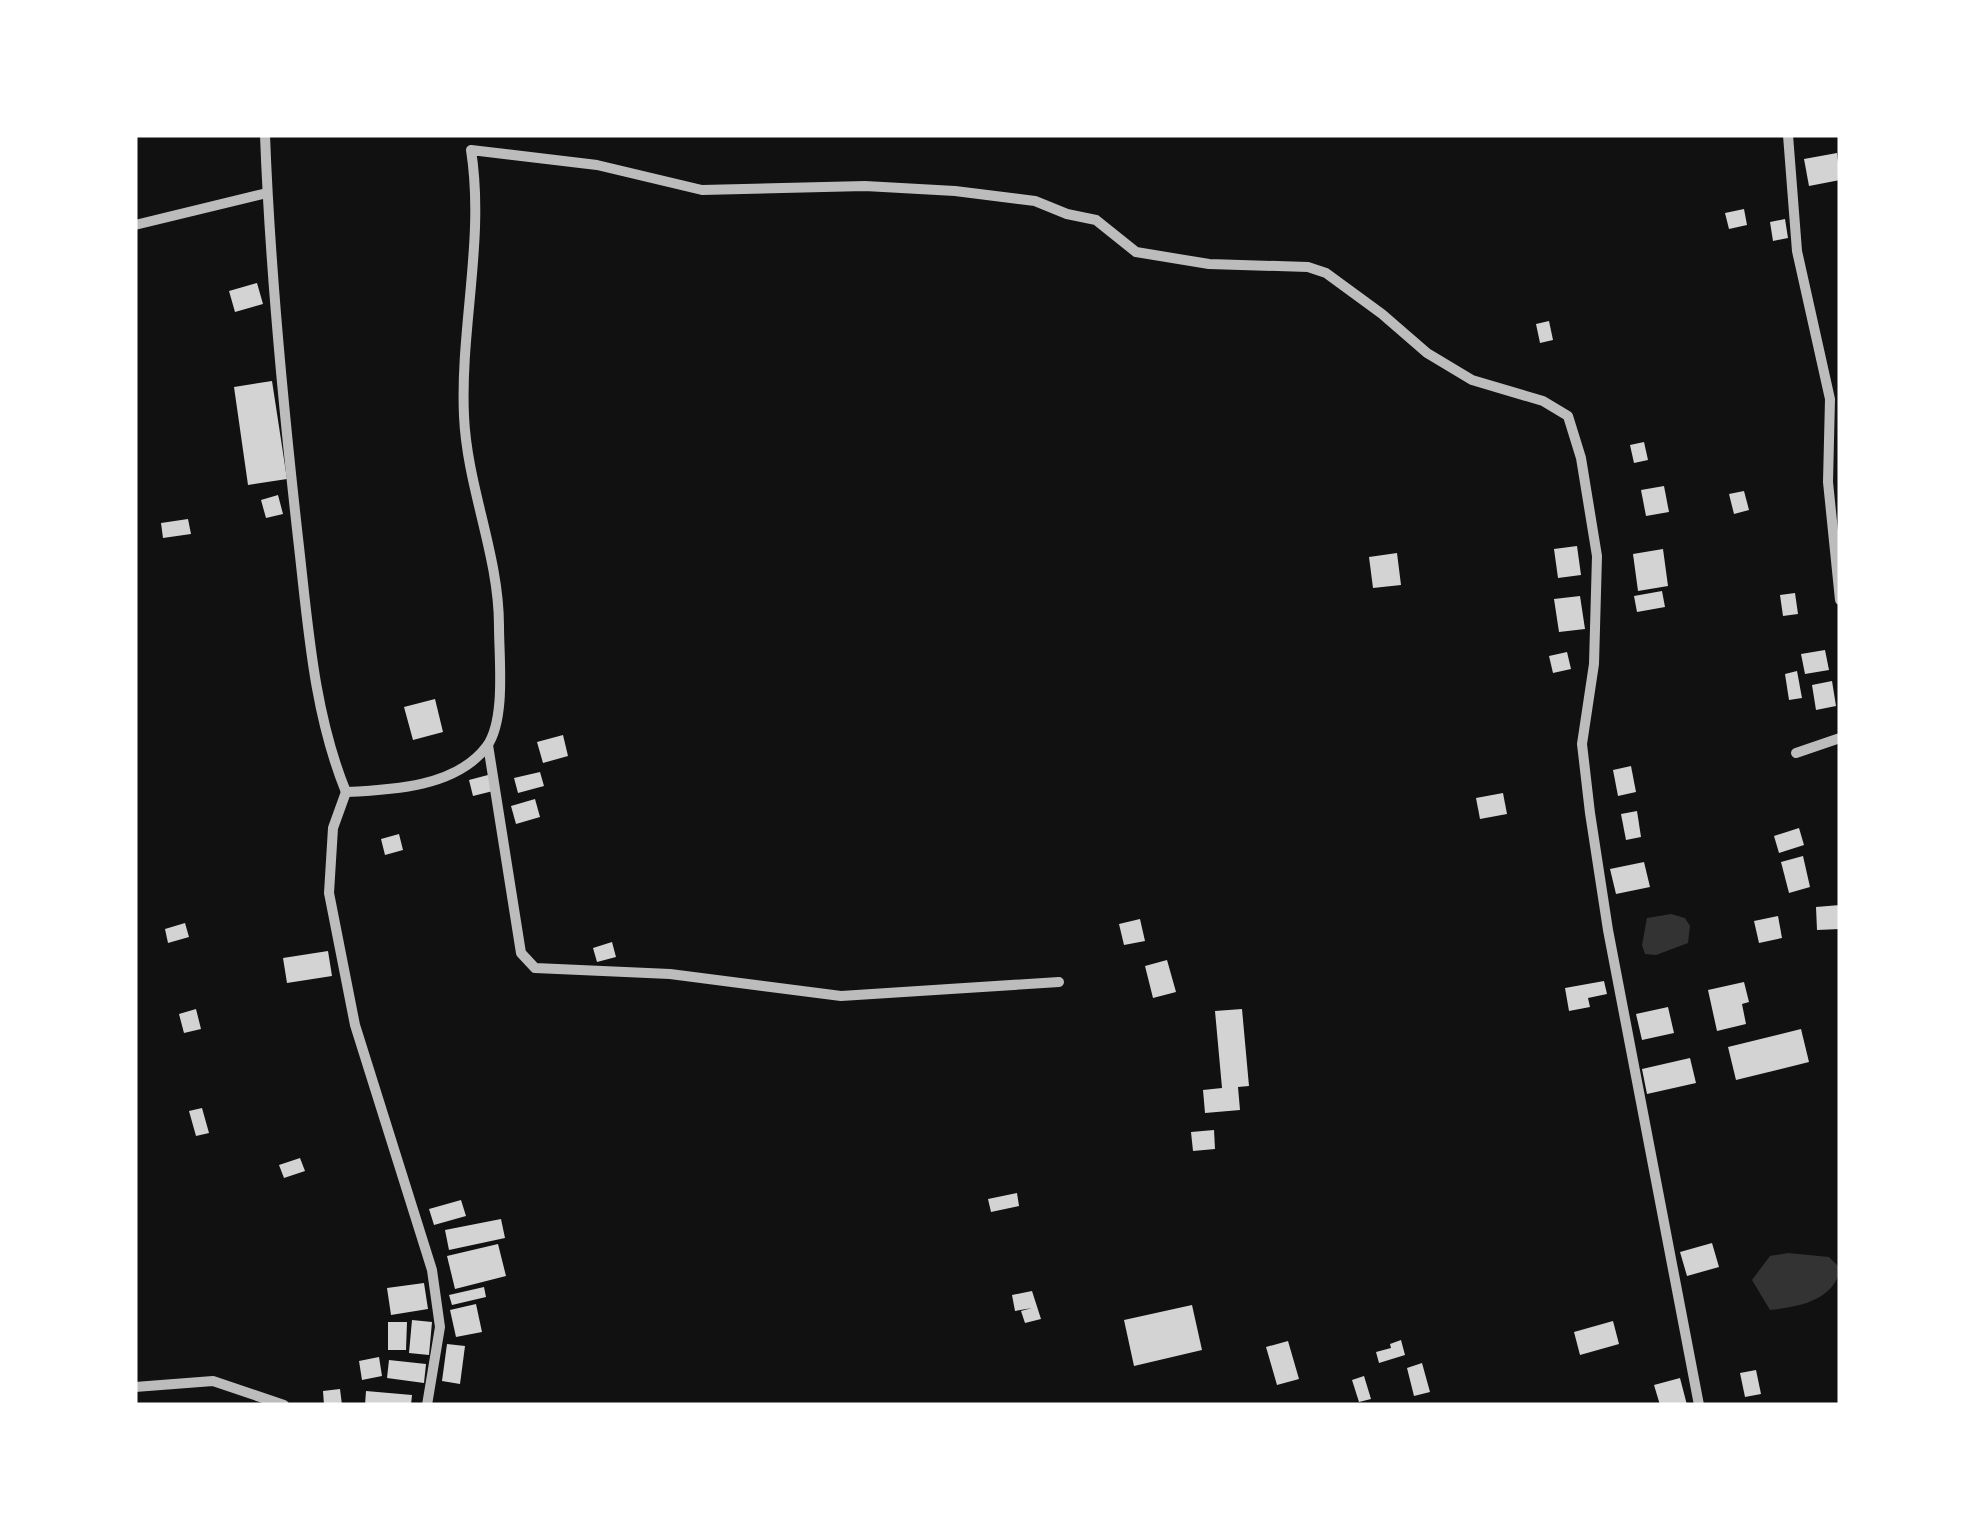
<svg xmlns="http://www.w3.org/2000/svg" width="1975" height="1540" viewBox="0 0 1975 1540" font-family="Rubik,sans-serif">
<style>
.water{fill:#333}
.building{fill:#d3d3d3}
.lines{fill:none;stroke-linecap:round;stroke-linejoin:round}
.minor{stroke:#bcbcbc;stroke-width:10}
</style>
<rect width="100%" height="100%" fill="#111"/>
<g class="water">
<polygon points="1671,914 1685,918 1690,926 1688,943 1656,955 1645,954 1642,945 1647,918"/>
<path d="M1788,1253L1829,1257L1840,1268C1835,1301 1797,1307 1770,1310L1752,1280L1770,1256Z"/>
</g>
<g class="building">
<polygon points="1837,153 1840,180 1809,186 1804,159"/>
<polygon points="1744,209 1747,225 1729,229 1725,213"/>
<polygon points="1785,219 1788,238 1773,241 1770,222"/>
<polygon points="257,283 263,304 235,312 229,291"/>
<polygon points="1549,321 1553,340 1540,343 1536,324"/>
<polygon points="272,381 287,479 248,485 234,387"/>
<polygon points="1644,442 1648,460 1634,463 1630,445"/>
<polygon points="1664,486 1669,512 1646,516 1641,490"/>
<polygon points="1744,491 1749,510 1734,514 1729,494"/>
<polygon points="278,495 283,514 266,518 261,500"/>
<polygon points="188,519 191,534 163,538 161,523"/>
<polygon points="1577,546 1581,575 1558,578 1554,549"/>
<polygon points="1663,549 1668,586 1638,591 1633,554"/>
<polygon points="1397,553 1401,585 1373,588 1369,557"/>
<polygon points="1662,591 1665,607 1637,612 1634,596"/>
<polygon points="1795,593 1798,614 1783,616 1780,595"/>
<polygon points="1580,596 1585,629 1559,632 1554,599"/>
<polygon points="1825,650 1829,670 1805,674 1801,654"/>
<polygon points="1567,652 1571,669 1553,673 1549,656"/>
<polygon points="1797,671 1802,698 1789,700 1785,674"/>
<polygon points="1832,681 1836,706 1816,710 1812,685"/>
<polygon points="435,699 443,732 413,740 404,707"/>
<polygon points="563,735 568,756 543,763 537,742"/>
<polygon points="1631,766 1636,792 1618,796 1613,770"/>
<polygon points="540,772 544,786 518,793 514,778"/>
<polygon points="488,775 493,791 473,796 469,780"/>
<polygon points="1503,793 1507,814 1480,819 1476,798"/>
<polygon points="535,799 540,817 516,824 511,806"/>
<polygon points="1637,811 1641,837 1626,840 1621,814"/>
<polygon points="1799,828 1804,845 1779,853 1774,836"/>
<polygon points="399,834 403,850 385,855 381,839"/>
<polygon points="1803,856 1810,887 1789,893 1781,862"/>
<polygon points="1644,862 1650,887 1616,894 1610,869"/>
<polygon points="1840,905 1840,929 1817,930 1816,907"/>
<polygon points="1778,916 1782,938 1759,943 1754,921"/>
<polygon points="1140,919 1145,941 1124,945 1119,924"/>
<polygon points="185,923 189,937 168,943 165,929"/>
<polygon points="612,942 616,957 597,962 593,948"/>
<polygon points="328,951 332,976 287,983 283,958"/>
<polygon points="1167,960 1176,992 1153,998 1145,966"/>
<polygon points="1604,981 1607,994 1588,998 1590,1007 1569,1011 1565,988"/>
<polygon points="1744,982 1749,1002 1742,1004 1746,1024 1717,1031 1708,990"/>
<polygon points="1668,1007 1674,1033 1642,1040 1636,1014"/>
<polygon points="196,1009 201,1029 184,1033 179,1014"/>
<polygon points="1242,1009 1249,1086 1238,1087 1240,1110 1205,1113 1203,1090 1222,1088 1215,1011"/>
<polygon points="1801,1029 1809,1062 1736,1080 1728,1047"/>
<polygon points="1690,1058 1696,1083 1647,1094 1642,1069"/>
<polygon points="202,1108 209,1133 196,1136 189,1111"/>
<polygon points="1214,1130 1215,1149 1193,1151 1191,1132"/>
<polygon points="300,1158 305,1171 284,1178 279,1165"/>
<polygon points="1017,1193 1019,1206 991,1212 988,1199"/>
<polygon points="461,1200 466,1216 434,1225 429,1209"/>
<polygon points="501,1219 505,1238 449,1250 445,1230"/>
<polygon points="1712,1243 1719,1267 1687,1276 1680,1252"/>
<polygon points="498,1244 506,1276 455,1289 447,1256"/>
<polygon points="424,1283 428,1309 391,1315 387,1288"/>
<polygon points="484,1287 486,1297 452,1305 449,1295"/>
<polygon points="1032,1291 1041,1319 1025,1323 1021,1311 1032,1308 1015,1311 1012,1295"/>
<polygon points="476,1304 482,1332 456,1337 450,1310"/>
<polygon points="1192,1305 1202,1350 1134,1366 1124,1320"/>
<polygon points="412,1320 432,1322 429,1355 409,1353"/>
<polygon points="1613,1321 1619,1344 1580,1355 1574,1332"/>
<polygon points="388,1322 407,1322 406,1350 388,1350"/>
<polygon points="1401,1340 1405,1355 1379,1363 1376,1352 1391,1348 1390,1344"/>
<polygon points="1288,1341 1299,1379 1277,1385 1266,1347"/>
<polygon points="447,1344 465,1346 460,1384 442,1381"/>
<polygon points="379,1357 382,1376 362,1380 359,1361"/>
<polygon points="389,1360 426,1364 424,1383 387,1378"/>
<polygon points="1422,1363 1430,1392 1414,1396 1407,1368"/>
<polygon points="1756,1370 1761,1394 1745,1397 1740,1373"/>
<polygon points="1364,1376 1371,1399 1359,1402 1352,1380"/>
<polygon points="1680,1378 1687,1405 1660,1405 1654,1385"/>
<polygon points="340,1389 342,1405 324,1405 323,1391"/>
<polygon points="366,1391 412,1395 411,1405 365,1405"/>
</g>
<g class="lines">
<g class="minor">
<path d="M265,135C270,270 283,404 298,538C308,624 313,711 346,792C392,790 457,787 487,746C506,719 499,659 499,626C499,555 467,487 464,416C460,327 485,239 471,150L597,165L702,190L865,186L955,191L1035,201L1067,214L1096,220L1136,252L1209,264L1308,267L1326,273L1382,314L1427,353L1472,380L1543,401L1568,416L1581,458L1597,556L1594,664L1582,744L1590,813L1608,930L1699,1405"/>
<polyline points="1788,135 1797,251 1830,399 1828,482 1840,600"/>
<polyline points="135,225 267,193"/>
<polyline points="488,745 521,953 535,968 670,974 841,996 1059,982"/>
<polyline points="1796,753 1840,738"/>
<polyline points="346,792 333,828 329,893 355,1025 432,1270 440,1327 427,1405"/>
<polyline points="135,1387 213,1381 284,1405"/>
</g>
</g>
<rect width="1975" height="1540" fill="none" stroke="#ffffff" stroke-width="275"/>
</svg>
